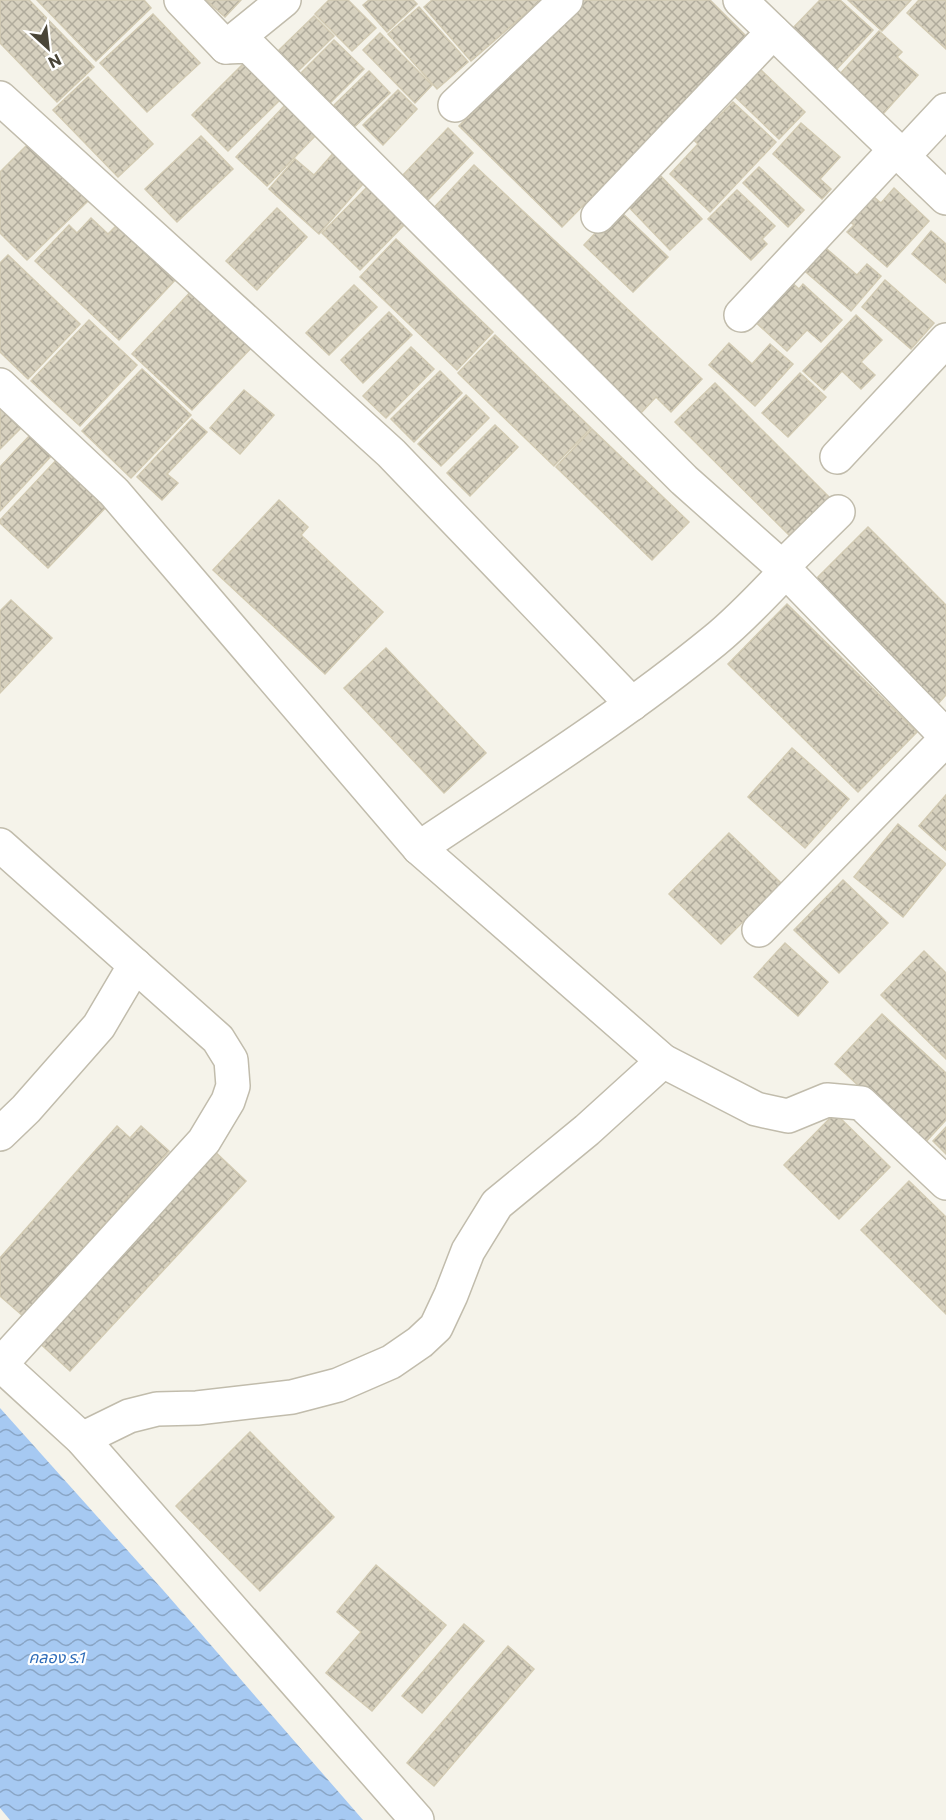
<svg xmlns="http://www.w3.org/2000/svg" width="946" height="1820" viewBox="0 0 946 1820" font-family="Commissioner,'Noto Sans Thai',sans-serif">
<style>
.water{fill:url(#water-waves)}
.building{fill:url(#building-cross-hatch);stroke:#d2cab2;stroke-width:1.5}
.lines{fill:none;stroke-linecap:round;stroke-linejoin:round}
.minor-casing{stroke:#c1bcac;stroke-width:36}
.minor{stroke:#fff;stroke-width:33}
.labels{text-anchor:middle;stroke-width:4.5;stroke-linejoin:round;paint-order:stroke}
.water-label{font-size:16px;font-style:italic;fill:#2e6cb8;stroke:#fff}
</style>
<defs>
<pattern id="water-waves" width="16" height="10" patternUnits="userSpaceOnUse" patternTransform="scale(1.5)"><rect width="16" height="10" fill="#a6c9f2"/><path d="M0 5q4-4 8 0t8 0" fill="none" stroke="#89a5c5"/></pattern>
<pattern id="building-cross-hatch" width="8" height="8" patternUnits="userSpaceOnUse" patternTransform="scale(1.5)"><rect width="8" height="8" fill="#d7d1bf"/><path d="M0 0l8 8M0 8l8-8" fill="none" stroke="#b0ab9c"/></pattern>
</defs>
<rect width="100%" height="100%" fill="#f5f3ea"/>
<polygon class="water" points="0,1408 163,1590 363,1820 10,1820 0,1808"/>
<g class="building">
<polygon points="0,0 29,0 94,67 57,102 0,43"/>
<polygon points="37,0 144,0 151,8 96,61"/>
<polygon points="206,0 241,0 225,17"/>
<polygon points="329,0 348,0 376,28 352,51 315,14"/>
<polygon points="369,0 413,0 417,4 387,32 363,5"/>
<polygon points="432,0 541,0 471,61 424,7"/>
<polygon points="584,0 710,0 748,38 562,227 459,126"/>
<polygon points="820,0 840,0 873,30 835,71 791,30"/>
<polygon points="848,0 911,0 882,31"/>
<polygon points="919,0 946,0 946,49 907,13"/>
<polygon points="419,7 468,62 437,89 388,34"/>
<polygon points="153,14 200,63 147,112 100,63"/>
<polygon points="314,16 334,36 297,72 277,52"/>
<polygon points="879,31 902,52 897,57 918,75 883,114 839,75"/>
<polygon points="380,33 432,85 415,103 363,50"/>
<polygon points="334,40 364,69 328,105 298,76"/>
<polygon points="247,60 284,96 228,151 192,115"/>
<polygon points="761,70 805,112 779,139 727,89 744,72 751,80"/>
<polygon points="369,71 390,93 351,130 330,109"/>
<polygon points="88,77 153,144 118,177 53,110"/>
<polygon points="398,90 417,109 383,145 363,125"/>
<polygon points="733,102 776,142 710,212 670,174 698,144 687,134 707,113 715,120"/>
<polygon points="287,103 318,133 267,186 236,157"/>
<polygon points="801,123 840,157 820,179 831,189 822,199 773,154"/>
<polygon points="448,128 473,153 428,200 403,175"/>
<polygon points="201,136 233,169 177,222 145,189"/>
<polygon points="30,142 88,201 27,260 0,233 0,172"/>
<polygon points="337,149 369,177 319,234 269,189 295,159 314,175"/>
<polygon points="474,165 702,379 671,412 656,397 640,414 428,214"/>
<polygon points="759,167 804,210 788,227 743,183"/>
<polygon points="654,169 702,219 670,250 622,200"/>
<polygon points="370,184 408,221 360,270 322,233"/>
<polygon points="894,188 929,221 887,267 847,232 854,225 843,216 859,199 866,206 874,197 881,203"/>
<polygon points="737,190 775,226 762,239 767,244 751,260 708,219"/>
<polygon points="277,208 307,237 257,290 226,261"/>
<polygon points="618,209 668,257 633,292 584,245"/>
<polygon points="91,218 108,234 119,223 177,278 119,340 35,261 69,225 77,233"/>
<polygon points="931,231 946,244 946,283 912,254"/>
<polygon points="396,239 493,332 457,370 360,277"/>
<polygon points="821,244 857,275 867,264 881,276 851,311 800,267"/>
<polygon points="8,255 80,324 28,379 0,352 0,263"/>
<polygon points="787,278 799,289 803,284 842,320 821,342 807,330 787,351 750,317"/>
<polygon points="885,280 934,323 911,349 862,307"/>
<polygon points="354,285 377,307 329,355 306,333"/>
<polygon points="196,286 256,343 192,410 132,354"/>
<polygon points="389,312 412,335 363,383 341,360"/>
<polygon points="856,315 882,340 861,362 875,375 861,389 842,371 824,390 803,371"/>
<polygon points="89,320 137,365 80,426 31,381"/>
<polygon points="495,335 591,428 554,466 458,373"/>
<polygon points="729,343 752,364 770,344 793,364 755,406 709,365"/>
<polygon points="411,347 434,369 386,418 363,396"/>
<polygon points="142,369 191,415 131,478 82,431"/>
<polygon points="440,371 462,393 414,442 391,419"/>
<polygon points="800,373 826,397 788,437 762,413"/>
<polygon points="715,383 830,498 791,537 675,422"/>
<polygon points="244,390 274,415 240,454 210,428"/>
<polygon points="466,395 489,418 441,466 418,444"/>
<polygon points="0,397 26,423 0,449"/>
<polygon points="192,419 207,432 167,474 178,483 162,500 137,477"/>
<polygon points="495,425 518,447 470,496 447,473"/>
<polygon points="592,429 689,522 652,560 556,467"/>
<polygon points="32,433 54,453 0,511 0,467"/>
<polygon points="60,456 110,503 48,568 0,523 0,520"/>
<polygon points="279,500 308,527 301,535 383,612 325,674 213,570"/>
<polygon points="868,527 946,605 946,695 936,706 812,583"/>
<polygon points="11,600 52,638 0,693 0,611"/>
<polygon points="787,604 917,732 858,792 728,664"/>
<polygon points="386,648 486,753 444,793 344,688"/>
<polygon points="792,748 849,799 805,848 748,797"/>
<polygon points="946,795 946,850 919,826"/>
<polygon points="898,824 946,864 903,917 854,877"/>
<polygon points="729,833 781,883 721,944 669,894"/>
<polygon points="843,880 888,923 839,973 794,930"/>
<polygon points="785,943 828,982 798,1016 754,977"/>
<polygon points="924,951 946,973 946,1059 881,995"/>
<polygon points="882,1014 946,1073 946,1120 923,1145 835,1064"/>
<polygon points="835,1113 890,1167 839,1219 784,1165"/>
<polygon points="117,1126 130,1138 141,1126 169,1151 23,1316 0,1296 0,1258"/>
<polygon points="946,1127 946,1154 933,1141"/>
<polygon points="210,1147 246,1181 70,1371 33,1337"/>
<polygon points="909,1181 946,1217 946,1314 861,1230"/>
<polygon points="250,1432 334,1517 260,1591 176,1506"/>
<polygon points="376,1565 446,1625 372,1711 326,1673 361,1632 337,1612"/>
<polygon points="464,1624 484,1641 422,1713 402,1696"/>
<polygon points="508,1646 534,1669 434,1786 407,1763"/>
</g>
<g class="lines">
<g class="minor-casing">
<g id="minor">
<polyline points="181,0 226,47 249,46 684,480 782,567 946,736"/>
<polyline points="740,0 946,198"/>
<polyline points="226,47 284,0"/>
<polyline points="0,98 391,453 632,704"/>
<polyline points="455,105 566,0"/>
<polyline points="903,156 946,110"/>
<polyline points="598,216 773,32"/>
<polyline points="741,315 896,149"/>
<polyline points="0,385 114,492 419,848 663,1061 756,1109 788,1116 827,1100 861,1103 946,1183"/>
<polyline points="837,457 946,340"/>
<polyline points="782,567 838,512"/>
<polyline points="0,845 218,1039 231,1060 233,1086 228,1101 204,1141 1,1364"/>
<path d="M419,848C519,781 621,717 714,641C740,620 763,595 786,571"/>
<polyline points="759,930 946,739"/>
<polyline points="0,1134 26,1109 99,1026 135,965"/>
<polyline points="0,1364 82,1439 417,1820"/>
<polyline points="82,1439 129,1416 157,1409 197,1408 292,1397 338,1385 391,1362 420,1342 436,1327 451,1295 468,1251 497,1204 587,1130 663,1061"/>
</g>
</g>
<use href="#minor" class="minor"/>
</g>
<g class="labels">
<g class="water-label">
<text x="57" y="1663">คลอง ร.1</text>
</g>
</g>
<g transform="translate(48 48) rotate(153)" stroke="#ffffff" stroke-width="4.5" paint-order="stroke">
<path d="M0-4.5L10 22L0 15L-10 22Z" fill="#494538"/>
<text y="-9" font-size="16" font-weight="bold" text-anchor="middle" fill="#494538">N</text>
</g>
</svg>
